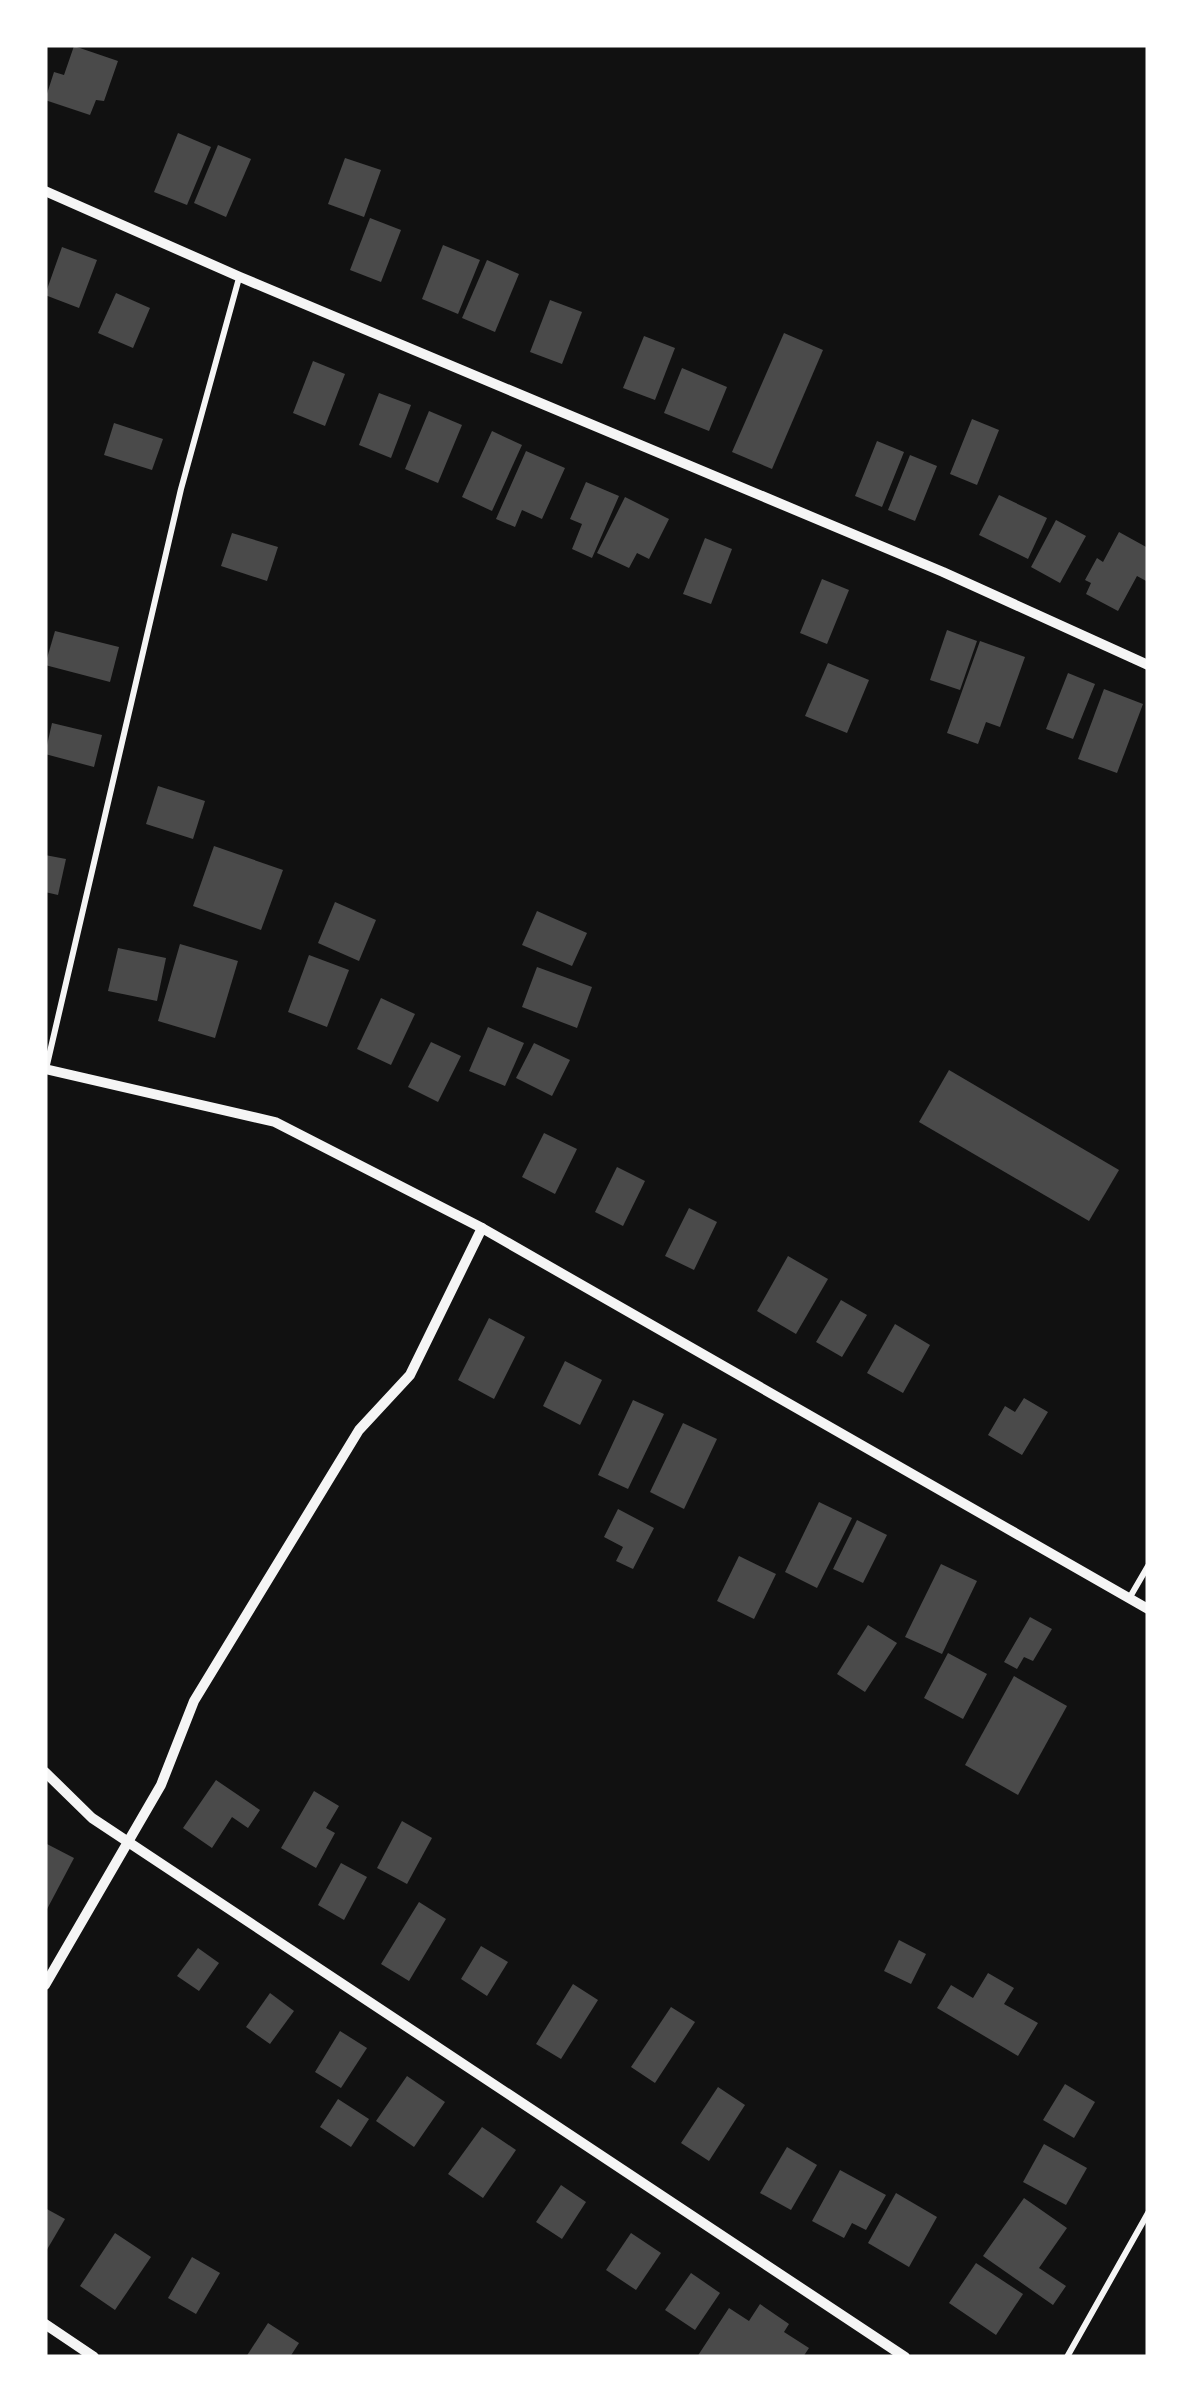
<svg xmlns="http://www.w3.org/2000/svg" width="1193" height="2402" viewBox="0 0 1193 2402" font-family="Manrope,sans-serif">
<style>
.building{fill:#4a4a4a}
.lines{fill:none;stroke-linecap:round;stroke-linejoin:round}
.service{stroke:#f5f5f5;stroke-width:6}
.minor{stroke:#f5f5f5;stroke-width:10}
</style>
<rect width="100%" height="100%" fill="#111"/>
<g class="building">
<polygon points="74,46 118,61 104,101 96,100 90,115 45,100 54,72 64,75"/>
<polygon points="178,133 211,147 187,205 154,192"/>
<polygon points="218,145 251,159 226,217 194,203"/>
<polygon points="345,158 381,170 364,217 328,204"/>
<polygon points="370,218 401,230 381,282 350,270"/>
<polygon points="443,245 480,260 458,314 422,299"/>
<polygon points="62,247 97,260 79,308 45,295"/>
<polygon points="487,260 519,274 495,332 462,318"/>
<polygon points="116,293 150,308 133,348 98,333"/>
<polygon points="550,300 582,312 562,364 530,352"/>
<polygon points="784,333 823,350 772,469 732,452"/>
<polygon points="644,336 675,348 655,400 623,388"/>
<polygon points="313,361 345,374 325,426 293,413"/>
<polygon points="682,368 727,387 709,431 664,413"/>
<polygon points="379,393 411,405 391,458 359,445"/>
<polygon points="429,411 462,425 438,483 405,469"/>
<polygon points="972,419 999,430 977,485 950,474"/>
<polygon points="114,423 163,439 152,470 104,455"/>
<polygon points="492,431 522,445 492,511 462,497"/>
<polygon points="877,441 904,452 882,507 855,496"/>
<polygon points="526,451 565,468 542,519 522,510 515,527 496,519"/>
<polygon points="910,455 937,466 915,521 888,510"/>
<polygon points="586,482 619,496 592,558 572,549 582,524 570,519"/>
<polygon points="999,495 1047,518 1028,559 979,535"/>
<polygon points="625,497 669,519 649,559 637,553 629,568 597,553"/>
<polygon points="1056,520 1086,536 1060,583 1031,567"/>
<polygon points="1119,532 1148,548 1148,582 1137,576 1118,611 1086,594 1091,583 1085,580 1097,558 1103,562"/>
<polygon points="232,533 278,547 267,581 221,566"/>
<polygon points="705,538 732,549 711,604 683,594"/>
<polygon points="822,579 849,590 827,644 800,633"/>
<polygon points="947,630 977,641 960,690 930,680"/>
<polygon points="55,631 119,647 110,682 45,665"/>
<polygon points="980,641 1025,657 1000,727 986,722 978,744 947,733"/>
<polygon points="828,663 869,680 847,733 805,716"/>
<polygon points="1068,673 1095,684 1073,739 1046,729"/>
<polygon points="1104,689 1143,704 1117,773 1078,759"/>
<polygon points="52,723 102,735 94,767 45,754"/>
<polygon points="158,786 205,801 193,839 146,824"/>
<polygon points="214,846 283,870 261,930 193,906"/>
<polygon points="45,855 66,859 58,895 45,892"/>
<polygon points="335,902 376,920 359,961 318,943"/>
<polygon points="537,911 587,933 572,966 522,945"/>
<polygon points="180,944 238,961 215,1038 158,1021"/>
<polygon points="118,948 166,958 157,1001 108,991"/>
<polygon points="309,955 349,970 327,1027 288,1012"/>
<polygon points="537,967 592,987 577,1028 522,1007"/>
<polygon points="381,998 415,1014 391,1065 357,1049"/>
<polygon points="488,1027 524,1043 505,1086 469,1071"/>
<polygon points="431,1042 461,1056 438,1102 408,1087"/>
<polygon points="534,1043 570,1060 552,1096 516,1078"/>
<polygon points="949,1070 1119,1170 1089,1221 919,1122"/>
<polygon points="544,1133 577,1149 555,1194 522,1177"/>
<polygon points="617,1167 645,1181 623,1226 595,1212"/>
<polygon points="689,1208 717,1222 694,1270 665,1256"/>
<polygon points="788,1256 828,1279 796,1334 757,1311"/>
<polygon points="841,1300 867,1315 842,1357 816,1342"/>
<polygon points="489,1318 525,1337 494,1399 458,1380"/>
<polygon points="895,1324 930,1345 903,1393 867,1373"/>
<polygon points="565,1361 602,1380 580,1425 543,1406"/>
<polygon points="1024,1398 1048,1412 1022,1455 988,1435 1005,1406 1015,1412"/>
<polygon points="633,1400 664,1414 628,1489 598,1475"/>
<polygon points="683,1423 717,1439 684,1509 650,1492"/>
<polygon points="819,1502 852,1518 817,1588 785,1572"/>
<polygon points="618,1509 654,1528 633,1569 616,1561 623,1547 604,1537"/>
<polygon points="857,1520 887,1535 863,1583 833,1569"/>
<polygon points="739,1556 776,1574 754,1619 717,1601"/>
<polygon points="941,1564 977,1581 942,1654 905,1637"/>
<polygon points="1030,1617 1052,1629 1033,1661 1024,1657 1017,1669 1004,1662"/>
<polygon points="868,1625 897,1643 865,1692 837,1674"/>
<polygon points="948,1653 987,1674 963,1719 924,1698"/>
<polygon points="1014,1676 1067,1706 1018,1795 965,1765"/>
<polygon points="216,1780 260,1810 248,1828 232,1817 212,1848 183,1828"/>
<polygon points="314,1791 339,1806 326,1828 335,1833 316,1868 281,1848"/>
<polygon points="402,1821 432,1838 407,1884 377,1868"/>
<polygon points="45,1843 74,1858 45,1913"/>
<polygon points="341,1863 367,1877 344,1920 318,1905"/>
<polygon points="419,1902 446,1919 409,1981 381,1964"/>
<polygon points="899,1940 926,1954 911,1984 884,1971"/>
<polygon points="481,1946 508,1962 487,1996 461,1979"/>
<polygon points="198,1948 219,1963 199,1991 177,1976"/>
<polygon points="988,1973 1014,1988 1004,2004 1038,2023 1018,2056 937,2008 951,1985 973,1998"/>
<polygon points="573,1984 598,2000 561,2059 536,2044"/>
<polygon points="270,1993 294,2011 270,2044 246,2027"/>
<polygon points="671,2007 695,2022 655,2083 631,2067"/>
<polygon points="340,2031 367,2048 341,2088 315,2072"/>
<polygon points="407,2076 445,2102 414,2147 376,2121"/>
<polygon points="1065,2084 1095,2102 1074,2138 1043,2120"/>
<polygon points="718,2087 745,2105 709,2161 681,2143"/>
<polygon points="338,2099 369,2119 351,2147 320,2127"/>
<polygon points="482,2127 516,2150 483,2198 448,2174"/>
<polygon points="1044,2144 1087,2168 1066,2205 1023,2182"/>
<polygon points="787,2147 817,2165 791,2210 760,2193"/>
<polygon points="840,2170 886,2195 866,2230 852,2223 844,2238 812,2221"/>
<polygon points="561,2185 586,2202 562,2239 536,2222"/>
<polygon points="896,2193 937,2217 909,2267 868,2243"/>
<polygon points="1024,2198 1067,2228 1039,2268 1066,2286 1053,2305 983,2256"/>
<polygon points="45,2208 65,2219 45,2253"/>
<polygon points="115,2233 151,2257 115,2310 80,2286"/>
<polygon points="631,2233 661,2253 636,2290 606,2270"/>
<polygon points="192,2257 220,2273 196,2314 168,2298"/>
<polygon points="976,2263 1023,2294 996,2335 949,2303"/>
<polygon points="691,2273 720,2293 695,2330 665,2310"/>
<polygon points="760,2304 789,2324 784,2332 809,2348 803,2357 697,2357 729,2308 749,2321"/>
<polygon points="268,2323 299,2343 290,2357 246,2357"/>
</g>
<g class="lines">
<g class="service">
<polyline points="46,1069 181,489 239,278"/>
<polyline points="1130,1597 1148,1566"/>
<polyline points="1067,2357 1148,2213"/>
</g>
<g class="minor">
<polyline points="45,191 240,277 943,572 1148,665"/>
<polyline points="45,1069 275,1122 482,1228 1148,1609"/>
<polyline points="45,1772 92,1818 905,2357"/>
<polyline points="45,1985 161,1785 194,1701 359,1430 410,1375 482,1228"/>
<polyline points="45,2324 94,2357"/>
</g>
</g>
<rect width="1193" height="2402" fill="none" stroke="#ffffff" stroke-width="95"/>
</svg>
